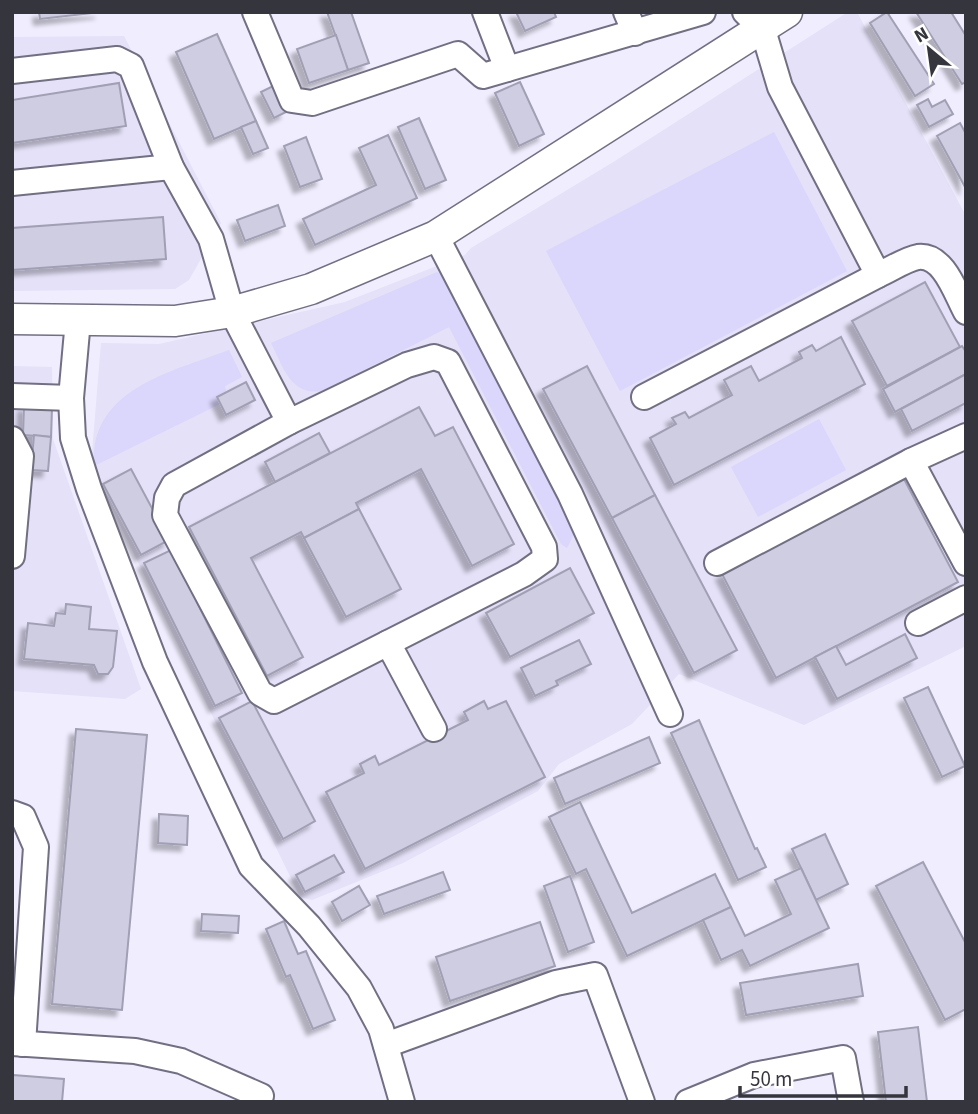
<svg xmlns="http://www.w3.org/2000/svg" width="978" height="1114" viewBox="0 0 978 1114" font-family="'Source Sans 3',sans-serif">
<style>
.built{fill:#e4e1f8}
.green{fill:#dad6fc}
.building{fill:#cfcde2;stroke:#a19fb3;stroke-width:2;filter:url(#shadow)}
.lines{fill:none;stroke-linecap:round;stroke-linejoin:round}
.minor-casing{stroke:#716f82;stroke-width:28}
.major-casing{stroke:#716f82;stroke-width:33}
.minor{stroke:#fff;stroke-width:24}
.major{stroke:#fff;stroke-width:30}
</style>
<defs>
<filter id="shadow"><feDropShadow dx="-6" dy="6" stdDeviation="2" flood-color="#0004"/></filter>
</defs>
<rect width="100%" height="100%" fill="#efedfe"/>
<g class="built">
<polygon points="848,12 857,12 966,216 966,646 804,725 679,674 632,724 559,764 538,791 403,863 312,900 300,897 91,465 101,343 159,344 345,302 465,255 471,248 615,161"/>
<polygon points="124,36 221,223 189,280 175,289 12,291 12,37"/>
<polygon points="12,366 52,367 53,439 141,689 125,699 12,691"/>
</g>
<g class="green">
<polygon points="774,132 847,271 620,391 546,251"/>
<path d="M437,272L446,278L573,527L574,534L567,548L561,544L449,327L322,391C290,396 283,366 271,343Z"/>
<path d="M229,350L242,377L225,386L226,391L216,397L220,404L94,466C89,389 171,372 229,350Z"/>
<polygon points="819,419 846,470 758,517 731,467"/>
</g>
<g class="building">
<polygon points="39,12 101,12 40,19"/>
<polygon points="327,12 351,12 369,63 348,70"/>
<polygon points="516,12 554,12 556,17 525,31"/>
<polygon points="887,12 934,84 915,96 870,23"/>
<polygon points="916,12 951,12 966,36 966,82 962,84"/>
<polygon points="217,34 256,121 214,139 176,52"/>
<polygon points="336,35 348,70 309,83 297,49"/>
<polygon points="520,82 544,134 519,146 495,93"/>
<polygon points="119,83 126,126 12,143 12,100"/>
<polygon points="273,86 286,112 274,118 261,92"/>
<polygon points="928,99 932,107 945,100 953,114 929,127 917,105"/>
<polygon points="419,118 446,180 425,189 398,127"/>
<polygon points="256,121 268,148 253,154 241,127"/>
<polygon points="960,123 966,134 965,187 937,136"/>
<polygon points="388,135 417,198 315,245 303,219 376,185 359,148"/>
<polygon points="306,137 322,179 300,187 284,146"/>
<polygon points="278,205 285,226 245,241 237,220"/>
<polygon points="163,217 166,259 12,270 12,228"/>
<polygon points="925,282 960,347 887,386 852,321"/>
<polygon points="841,337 865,384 674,485 650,438 676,424 672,418 685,412 689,418 732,395 724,380 751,366 759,381 802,358 799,352 812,345 816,351"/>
<polygon points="962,346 966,352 966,374 895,412 883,389"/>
<polygon points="587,366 655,495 612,518 543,389"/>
<polygon points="966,374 966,403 912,431 901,409"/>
<polygon points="246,382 255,400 226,415 217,397"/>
<polygon points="24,406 52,408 51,437 23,435"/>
<polygon points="419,407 435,436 453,427 514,544 472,566 421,469 356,503 359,509 304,538 301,532 251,558 303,657 267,676 189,527"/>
<polygon points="319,433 330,453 275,482 265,462"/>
<polygon points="34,435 51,437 48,471 31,470"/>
<polygon points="131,469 169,540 141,555 103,484"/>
<polygon points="904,479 958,582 776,678 722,574"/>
<polygon points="655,495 737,650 694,673 612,518"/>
<polygon points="359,509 401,589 346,617 304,538"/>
<polygon points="171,550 242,693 215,706 144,563"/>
<polygon points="570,568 594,613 510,657 486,613"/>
<polygon points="66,604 91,607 89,629 117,631 113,667 108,674 98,674 94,665 24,659 28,623 54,626 56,613 65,614"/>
<polygon points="905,634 917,658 837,699 815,657 836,646 846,665"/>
<polygon points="579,640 591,664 556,681 558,685 535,696 521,668"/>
<polygon points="928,687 965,766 942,777 904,698"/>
<polygon points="252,701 315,821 283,839 219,718"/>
<polygon points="484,701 488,709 506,701 545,777 365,869 326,792 364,773 360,764 375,756 379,765 468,720 464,712"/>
<polygon points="699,720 755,849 757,848 766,867 738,880 671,733"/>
<polygon points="76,729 147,735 122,1010 52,1004"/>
<polygon points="649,737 660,763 565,804 554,778"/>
<polygon points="580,802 632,913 715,874 731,907 627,956 586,869 576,874 549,817"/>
<polygon points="159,814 188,816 187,845 158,843"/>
<polygon points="825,834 848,884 816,900 792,849"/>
<polygon points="334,855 344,872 305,892 296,875"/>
<polygon points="923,862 966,944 966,1009 945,1020 876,886"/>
<polygon points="801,868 829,928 750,966 742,950 721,960 703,920 731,907 745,936 791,914 775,880"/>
<polygon points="443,872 450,890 384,914 377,896"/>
<polygon points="570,876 594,942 568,952 544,886"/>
<polygon points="359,886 370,905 342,921 332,902"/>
<polygon points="202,914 239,916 238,933 201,931"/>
<polygon points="284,921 298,954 306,951 335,1020 313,1029 290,975 286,977 266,929"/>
<polygon points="540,922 555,966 450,1001 436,957"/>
<polygon points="858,964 863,996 746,1015 740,983"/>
<polygon points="918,1027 927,1102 886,1102 878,1032"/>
<polygon points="13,1075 64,1079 62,1102 12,1102"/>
</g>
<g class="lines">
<g class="minor-casing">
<g id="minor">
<polyline points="255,12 292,100 312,103 458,54 483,76 703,12"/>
<polyline points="485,12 507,69"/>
<polyline points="626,12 635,33"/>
<path d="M745,12L763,30L780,87L878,275C890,270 906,259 918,257C944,254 956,294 966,312"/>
<polyline points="12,71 117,59 131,66 171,167 211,239 232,312 289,422 407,365 434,357 448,362 544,547 545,559 524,574 388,643 434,729"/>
<polyline points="12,183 171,167"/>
<polyline points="436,236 570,494 670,714"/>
<polyline points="78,320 71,398 73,438 89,489 155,662 251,866 309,926 359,988 381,1029 402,1102"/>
<polyline points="12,396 71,398"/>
<polyline points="644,397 878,275"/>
<polyline points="289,422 174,485 167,498 165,515 260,693 274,701 388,643"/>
<polyline points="12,439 21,456 12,556"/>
<polyline points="911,461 966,436"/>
<polyline points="717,563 911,461 966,563"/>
<polyline points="918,623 966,598"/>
<polyline points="12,813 23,817 36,847 23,1044"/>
<polyline points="12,1043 135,1051 181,1061 261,1096"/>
<polyline points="386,1045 556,983 595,975 642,1102"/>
<polyline points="688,1102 754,1075 843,1058 851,1102"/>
</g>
</g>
<g class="major-casing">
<polyline id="major" points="12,319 175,321 232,312 311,289 436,236 787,12"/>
</g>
<use href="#minor" class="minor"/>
<use href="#major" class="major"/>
</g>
<rect width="978" height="1114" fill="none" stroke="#35353d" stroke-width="28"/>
<g transform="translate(929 49) rotate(331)" stroke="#ffffff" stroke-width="5" paint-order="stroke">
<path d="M0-5L12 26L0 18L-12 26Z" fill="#35353d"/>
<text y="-10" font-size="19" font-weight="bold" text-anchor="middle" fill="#35353d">N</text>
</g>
<path d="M740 1086v10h166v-10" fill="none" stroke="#35353d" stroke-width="3.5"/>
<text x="750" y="1086" font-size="21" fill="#35353d" stroke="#ffffff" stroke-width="5" paint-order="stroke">50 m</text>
</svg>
